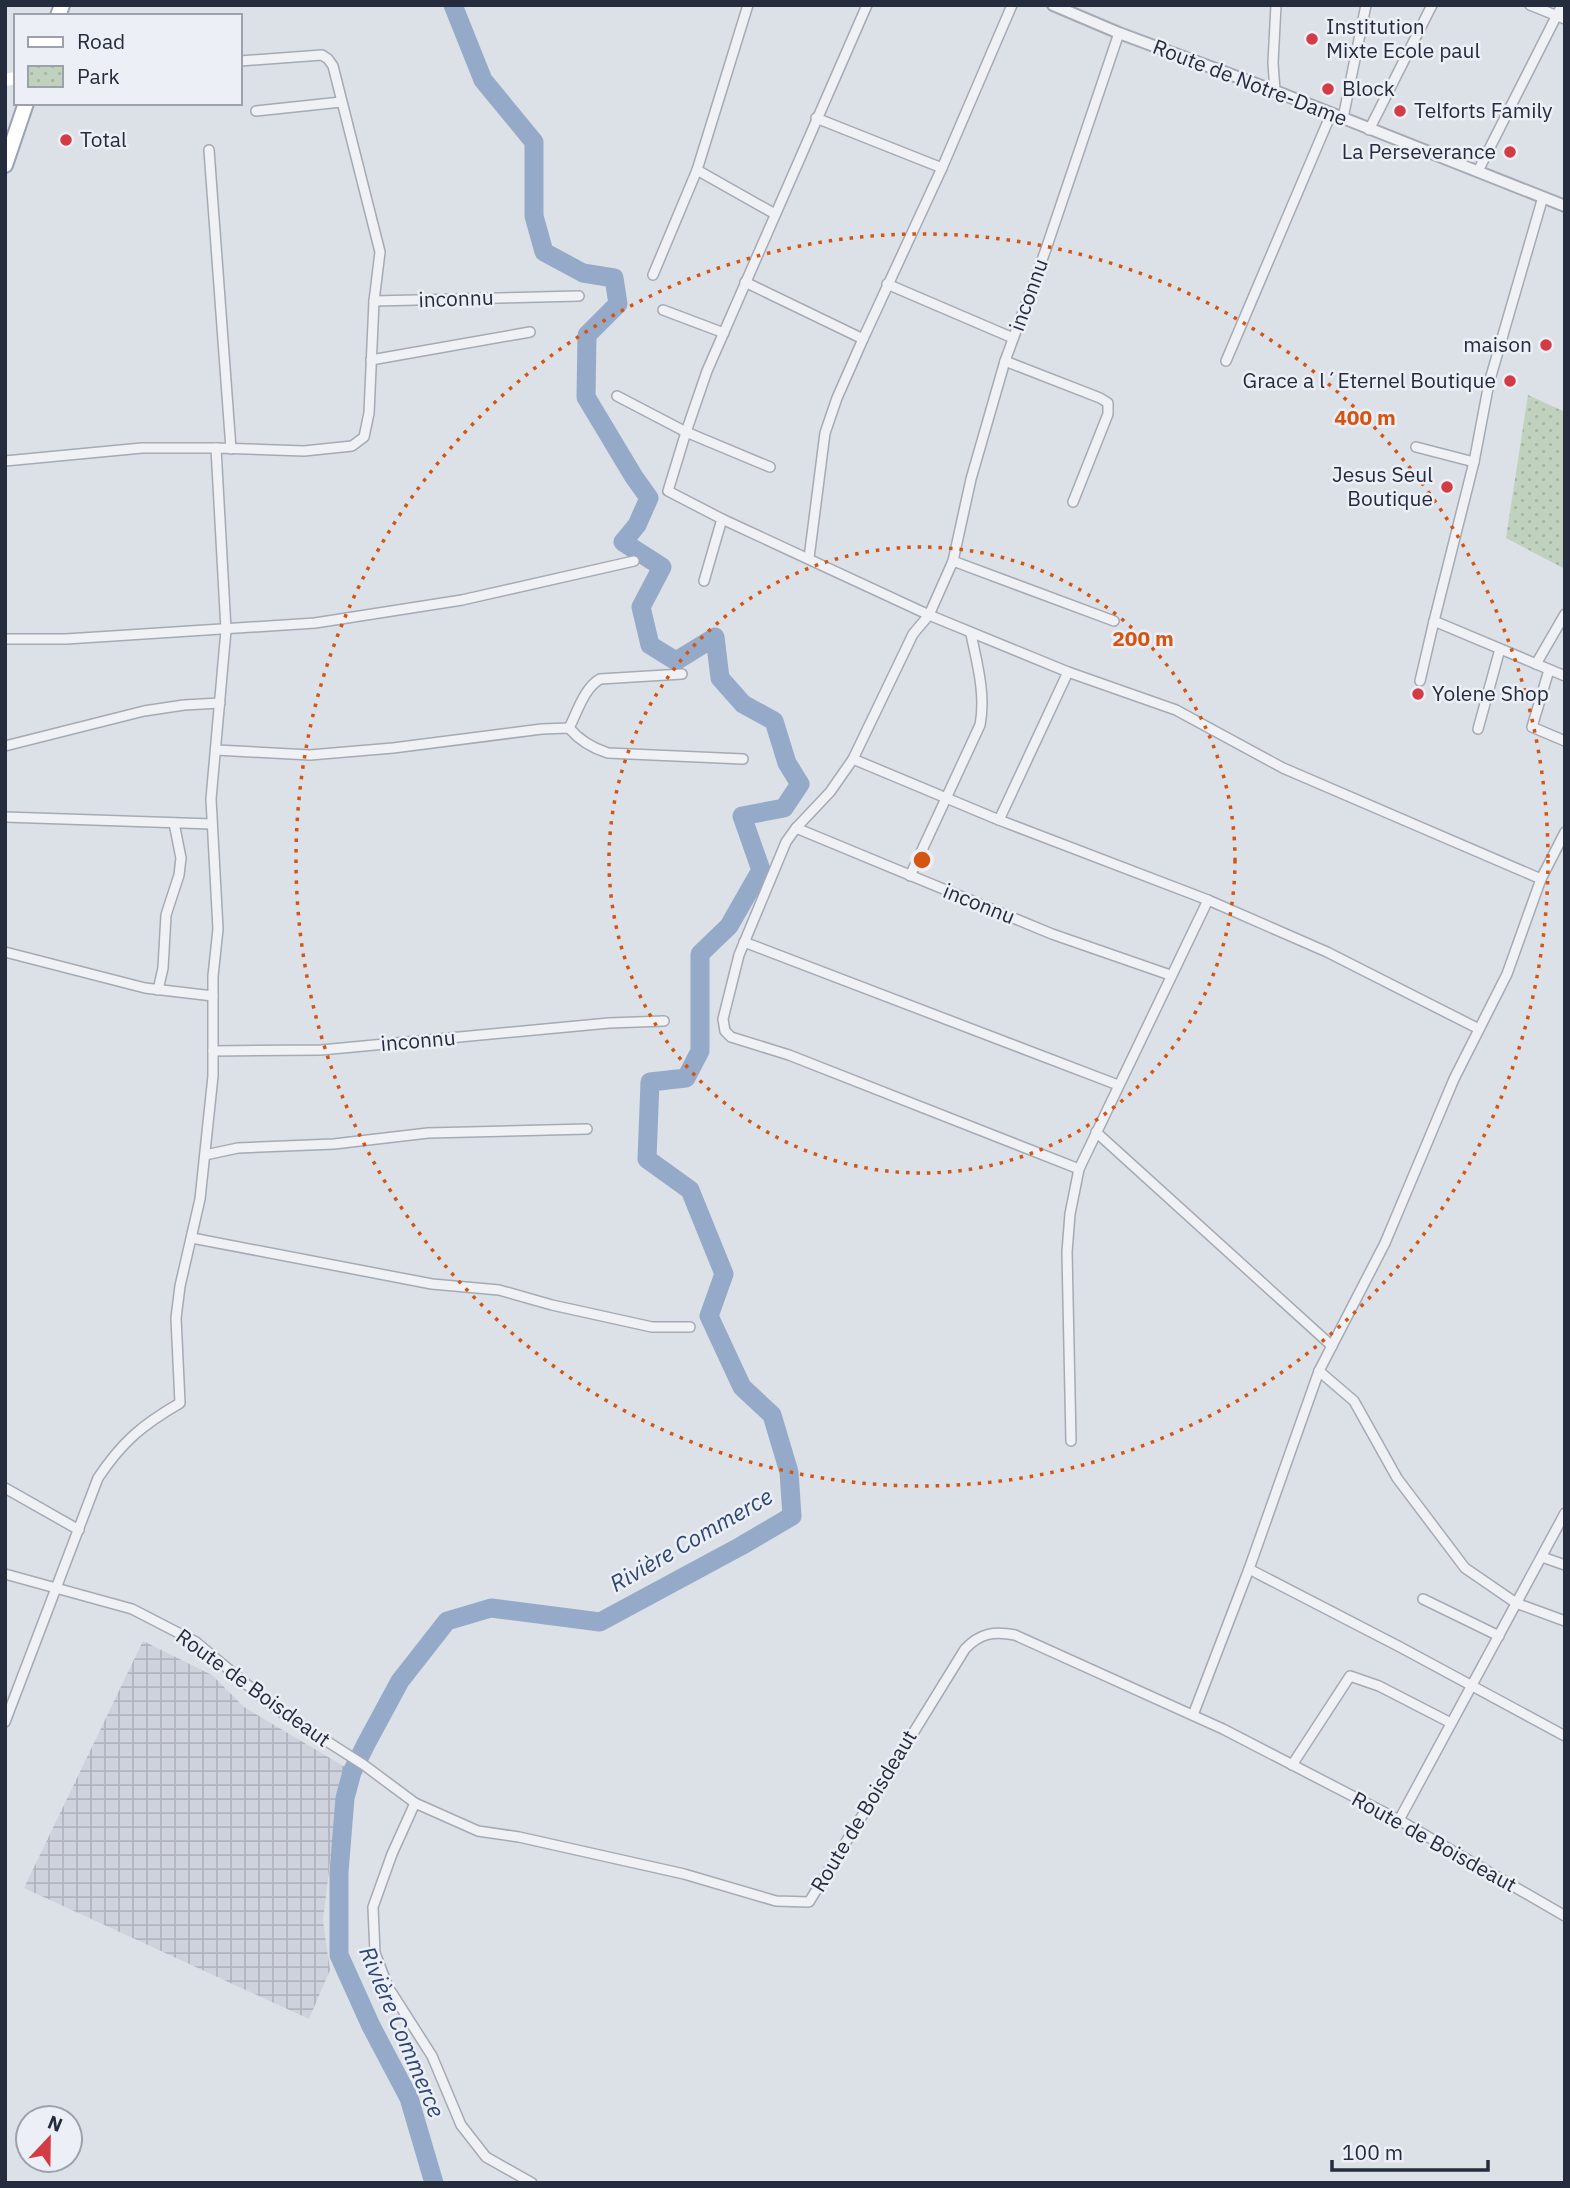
<svg xmlns="http://www.w3.org/2000/svg" width="1570" height="2188" viewBox="0 0 1570 2188" font-family="'IBM Plex Sans',sans-serif">
<style>
.industrial{fill:url(#industrial-grid)}
.park{fill:url(#park-dots)}
.lines{fill:none;stroke-linecap:round;stroke-linejoin:round}
.river{stroke:#95aac9;stroke-width:19}
.minor-casing{stroke:#a5aab4;stroke-width:12}
.tertiary-casing{stroke:#a5aab4;stroke-width:14}
.primary-casing{stroke:#9ba3b3;stroke-width:18}
.minor{stroke:#eff1f5;stroke-width:9}
.tertiary{stroke:#eff1f5;stroke-width:10}
.secondary{stroke:#fff;stroke-width:12}
.primary{stroke:#fff;stroke-width:14}
.ring{fill:none;stroke:#d45411;stroke-width:3.5;stroke-dasharray:3.5 7}
.poi-dot{fill:#d33b45;stroke:#eceff5;stroke-width:2.5}
.labels{text-anchor:middle;stroke-width:5;stroke-linejoin:round;paint-order:stroke}
.poi-label{font-size:21px;fill:#252c3e;stroke:#eceff5;text-anchor:start}
.street-label{font-size:21px;fill:#252c3e;stroke:#eceff5}
.water-label{font-size:23px;font-style:italic;fill:#2e4773;stroke:#eceff5}
.centre{fill:#d45411;stroke:#eceff5;stroke-width:3.5}
.ring-label{font-size:21px;text-anchor:middle;font-weight:bold;fill:#d45411;stroke:#eceff5;stroke-width:5;stroke-linejoin:round;paint-order:stroke}
</style>
<defs>
<pattern id="industrial-grid" width="8" height="8" patternUnits="userSpaceOnUse" patternTransform="scale(1.75)"><rect width="8" height="8" fill="#ced2dc"/><path d="M0 4h8M4 0v8" fill="none" stroke="#b1b4be"/></pattern>
<pattern id="park-dots" width="8" height="8" patternUnits="userSpaceOnUse" patternTransform="scale(1.75)"><rect width="8" height="8" fill="#c0d1bd"/><path d="M2 2h.1M6 6h.1" fill="none" stroke="#a5b4a4" stroke-width="1.8" stroke-linecap="round"/></pattern>
</defs>
<rect width="100%" height="100%" fill="#dce0e7"/>
<polygon class="industrial" points="143,1641 212,1675 244,1707 345,1767 331,1853 323,1921 330,1970 309,2019 24,1888"/>
<polygon class="park" points="1528,395 1565,412 1565,569 1506,538"/>
<g class="lines">
<polyline class="river" points="434,2183 409,2098 371,2026 339,1955 339,1872 345,1798 352,1772 366,1744 400,1681 447,1621 491,1608 600,1622 741,1546 792,1516 789,1472 772,1415 742,1387 709,1316 724,1274 690,1190 647,1159 650,1082 686,1078 700,1051 700,954 729,926 761,870 742,816 784,808 800,784 787,763 774,721 743,704 720,678 715,637 676,661 650,645 641,607 662,567 623,542 637,525 649,498 634,477 586,397 587,335 618,304 614,278 583,273 544,252 534,216 534,142 483,80 453,5"/>
<g class="minor-casing">
<g id="minor">
<polyline points="748,5 697,170 775,214"/>
<polyline points="1530,5 1565,19"/>
<polyline points="1119,33 1046,249 1005,361 971,479 953,561 929,615 913,634 853,759 830,792 796,828 1052,934 1170,975"/>
<polyline points="1275,91 1273,63 1276,5"/>
<polyline points="256,111 341,102"/>
<polyline points="816,118 942,168"/>
<polyline points="1343,118 1366,5"/>
<polyline points="1369,130 1432,5"/>
<polyline points="209,150 231,449"/>
<polyline points="1478,171 1562,5"/>
<polyline points="1543,197 1489,383 1474,462 1434,621 1565,676"/>
<polyline points="653,275 697,170"/>
<polyline points="745,282 863,339 942,168 1012,5"/>
<polyline points="887,284 1013,338"/>
<polyline points="374,301 579,296"/>
<polyline points="663,310 724,333"/>
<polyline points="371,360 530,332"/>
<polyline points="1005,361 1100,398 1108,403 1108,414 1073,502"/>
<polyline points="1226,361 1331,114"/>
<polyline points="617,396 686,432 668,491 722,519 929,615 1068,672 1176,710 1283,768 1541,879"/>
<polyline points="1416,447 1474,462"/>
<polyline points="216,448 304,451 352,446 364,437 369,413 374,301 380,252 333,66 328,59 322,55 240,61"/>
<path d="M5,461L142,448H216L226,630L211,799L218,929L213,976V1076L200,1199L180,1286L176,1318L180,1403C142,1425 122,1442 98,1478L5,1722"/>
<polyline points="770,467 686,432 707,371 867,5"/>
<polyline points="809,558 825,433 837,398 863,339"/>
<polyline points="953,561 1114,621"/>
<polyline points="704,581 722,519"/>
<polyline points="5,639 66,639 315,623 462,600 634,561"/>
<polyline points="1536,664 1565,614"/>
<polyline points="1549,670 1532,727 1565,741"/>
<polyline points="1068,672 999,820 1208,900 1079,1169 1070,1214 1067,1252 1071,1441"/>
<polyline points="1420,681 1434,621"/>
<path d="M569,728C577,713 584,688 600,679L682,674"/>
<polyline points="1478,729 1500,649"/>
<polyline points="5,746 144,711 184,705 220,703"/>
<path d="M216,750L310,755L393,748L542,729L569,728C580,741 592,748 608,753L743,759"/>
<polyline points="853,759 999,820"/>
<polyline points="5,817 212,824"/>
<polyline points="796,828 786,842 739,955 723,1019 725,1031 731,1037 789,1055 1079,1169"/>
<path d="M910,876L980,725C986,695 977,663 971,634"/>
<polyline points="1208,900 1327,952 1479,1029"/>
<polyline points="744,942 1118,1085"/>
<polyline points="5,952 145,988 213,996"/>
<polyline points="158,990 163,968 166,915 179,875 181,858 174,823"/>
<polyline points="213,1051 321,1050 609,1023 664,1021"/>
<polyline points="1096,1132 1332,1346"/>
<polyline points="205,1155 238,1148 334,1144 428,1133 587,1129"/>
<polyline points="192,1238 432,1284 499,1290 552,1305 652,1327 690,1327"/>
<polyline points="1319,1371 1354,1401 1397,1478 1465,1568 1516,1603 1565,1621"/>
<polyline points="5,1488 79,1530"/>
<polyline points="1542,1557 1565,1565"/>
<polyline points="1249,1569 1400,1647 1565,1736"/>
<path d="M5,1574L132,1609L196,1642L275,1708L364,1765L415,1803L478,1831L519,1837L684,1874L776,1901L809,1902L965,1649C980,1633 994,1631 1015,1635L1223,1729L1399,1820L1565,1916"/>
<polyline points="1423,1599 1499,1636"/>
<polyline points="1193,1715 1249,1569 1319,1371 1385,1243 1454,1079 1507,974 1541,879 1565,832"/>
<polyline points="1292,1765 1350,1676 1379,1686 1451,1723"/>
<polyline points="415,1803 392,1854 373,1907 375,1953 388,1987 432,2056 461,2125 486,2157 532,2183"/>
<polyline points="1399,1820 1565,1513"/>
</g>
</g>
<g class="tertiary-casing">
<polyline id="tertiary" points="1053,5 1119,33 1275,91 1565,206"/>
</g>
<g class="primary-casing">
<g id="primary">
<polyline points="58,16 62,5"/>
<polyline points="5,165 26,103"/>
</g>
</g>
<use href="#minor" class="minor"/>
<use href="#tertiary" class="tertiary"/>
<polyline class="secondary" points="5,80 16,78"/>
<use href="#primary" class="primary"/>
</g>
<g class="ring">
<circle cx="922" cy="860" r="313"/>
<circle cx="922" cy="860" r="626"/>
</g>
<g class="poi-dot">
<circle cx="1312" cy="39" r="7"/>
<circle cx="1328" cy="89" r="7"/>
<circle cx="1400" cy="111" r="7"/>
<circle cx="66" cy="140" r="7"/>
<circle cx="1510" cy="152" r="7"/>
<circle cx="1546" cy="345" r="7"/>
<circle cx="1510" cy="381" r="7"/>
<circle cx="1447" cy="487" r="7"/>
<circle cx="1418" cy="694" r="7"/>
</g>
<g class="labels">
<g class="poi-label">
<text x="1326" y="34">Institution<tspan x="1326" dy="24">Mixte Ecole paul</tspan></text>
<text x="1342" y="96">Block</text>
<text x="1414" y="118">Telforts Family</text>
<text x="80" y="147">Total</text>
<text x="1496" y="159" text-anchor="end">La Perseverance</text>
<text x="1532" y="352" text-anchor="end">maison</text>
<text x="1496" y="388" text-anchor="end">Grace a l´Eternel Boutique</text>
<text x="1433" y="482" text-anchor="end">Jesus Seul<tspan x="1433" dy="24">Boutique</tspan></text>
<text x="1432" y="701">Yolene Shop</text>
</g>
<g class="street-label">
<text transform="translate(1250 83) rotate(21)" y="7">Route de Notre-Dame</text>
<text transform="translate(1029 295) rotate(-70)" y="7">inconnu</text>
<text transform="translate(456 299) rotate(-2)" y="7">inconnu</text>
<text transform="translate(979 904) rotate(22)" y="7">inconnu</text>
<text transform="translate(418 1041) rotate(-5)" y="7">inconnu</text>
<text transform="translate(253 1688) rotate(36)" y="7">Route de Boisdeaut</text>
<text transform="translate(864 1811) rotate(-59)" y="7">Route de Boisdeaut</text>
<text transform="translate(1434 1842) rotate(29)" y="7">Route de Boisdeaut</text>
</g>
<g class="water-label">
<text transform="translate(691 1540) rotate(-30)" y="8">Rivière Commerce</text>
<text transform="translate(402 2032) rotate(67)" y="8">Rivière Commerce</text>
</g>
</g>
<circle cx="922" cy="860" r="10" class="centre"/>
<g class="ring-label">
<text x="1365" y="425">400 m</text>
<text x="1143" y="646">200 m</text>
</g>
<rect width="1570" height="2188" fill="none" stroke="#252c3e" stroke-width="14"/>
<rect x="14" y="14" width="228" height="91" fill="#eceff5" stroke="#9ca1ac" stroke-width="2"/>
<rect x="28" y="37" width="35" height="10" fill="#ffffff" stroke="#9ca1ac" stroke-width="2"/>
<text x="77" y="49" font-size="21" fill="#252c3e">Road</text>
<rect x="28" y="66" width="35" height="21" fill="url(#park-dots)" stroke="#9ca1ac" stroke-width="2"/>
<text x="77" y="84" font-size="21" fill="#252c3e">Park</text>
<g transform="translate(49 2139) rotate(22)"><circle r="33" fill="#eceff5" stroke="#9ca1ac" stroke-width="2"/>
<path d="M0-5L12 26L0 18L-12 26Z" fill="#d33b45"/>
<text y="-10" font-size="19" font-weight="bold" text-anchor="middle" fill="#252c3e">N</text>
</g>
<path d="M1332 2160v10h156v-10" fill="none" stroke="#252c3e" stroke-width="3.5"/>
<text x="1342" y="2160" font-size="21" fill="#252c3e" stroke="#eceff5" stroke-width="5" paint-order="stroke">100 m</text>
</svg>
